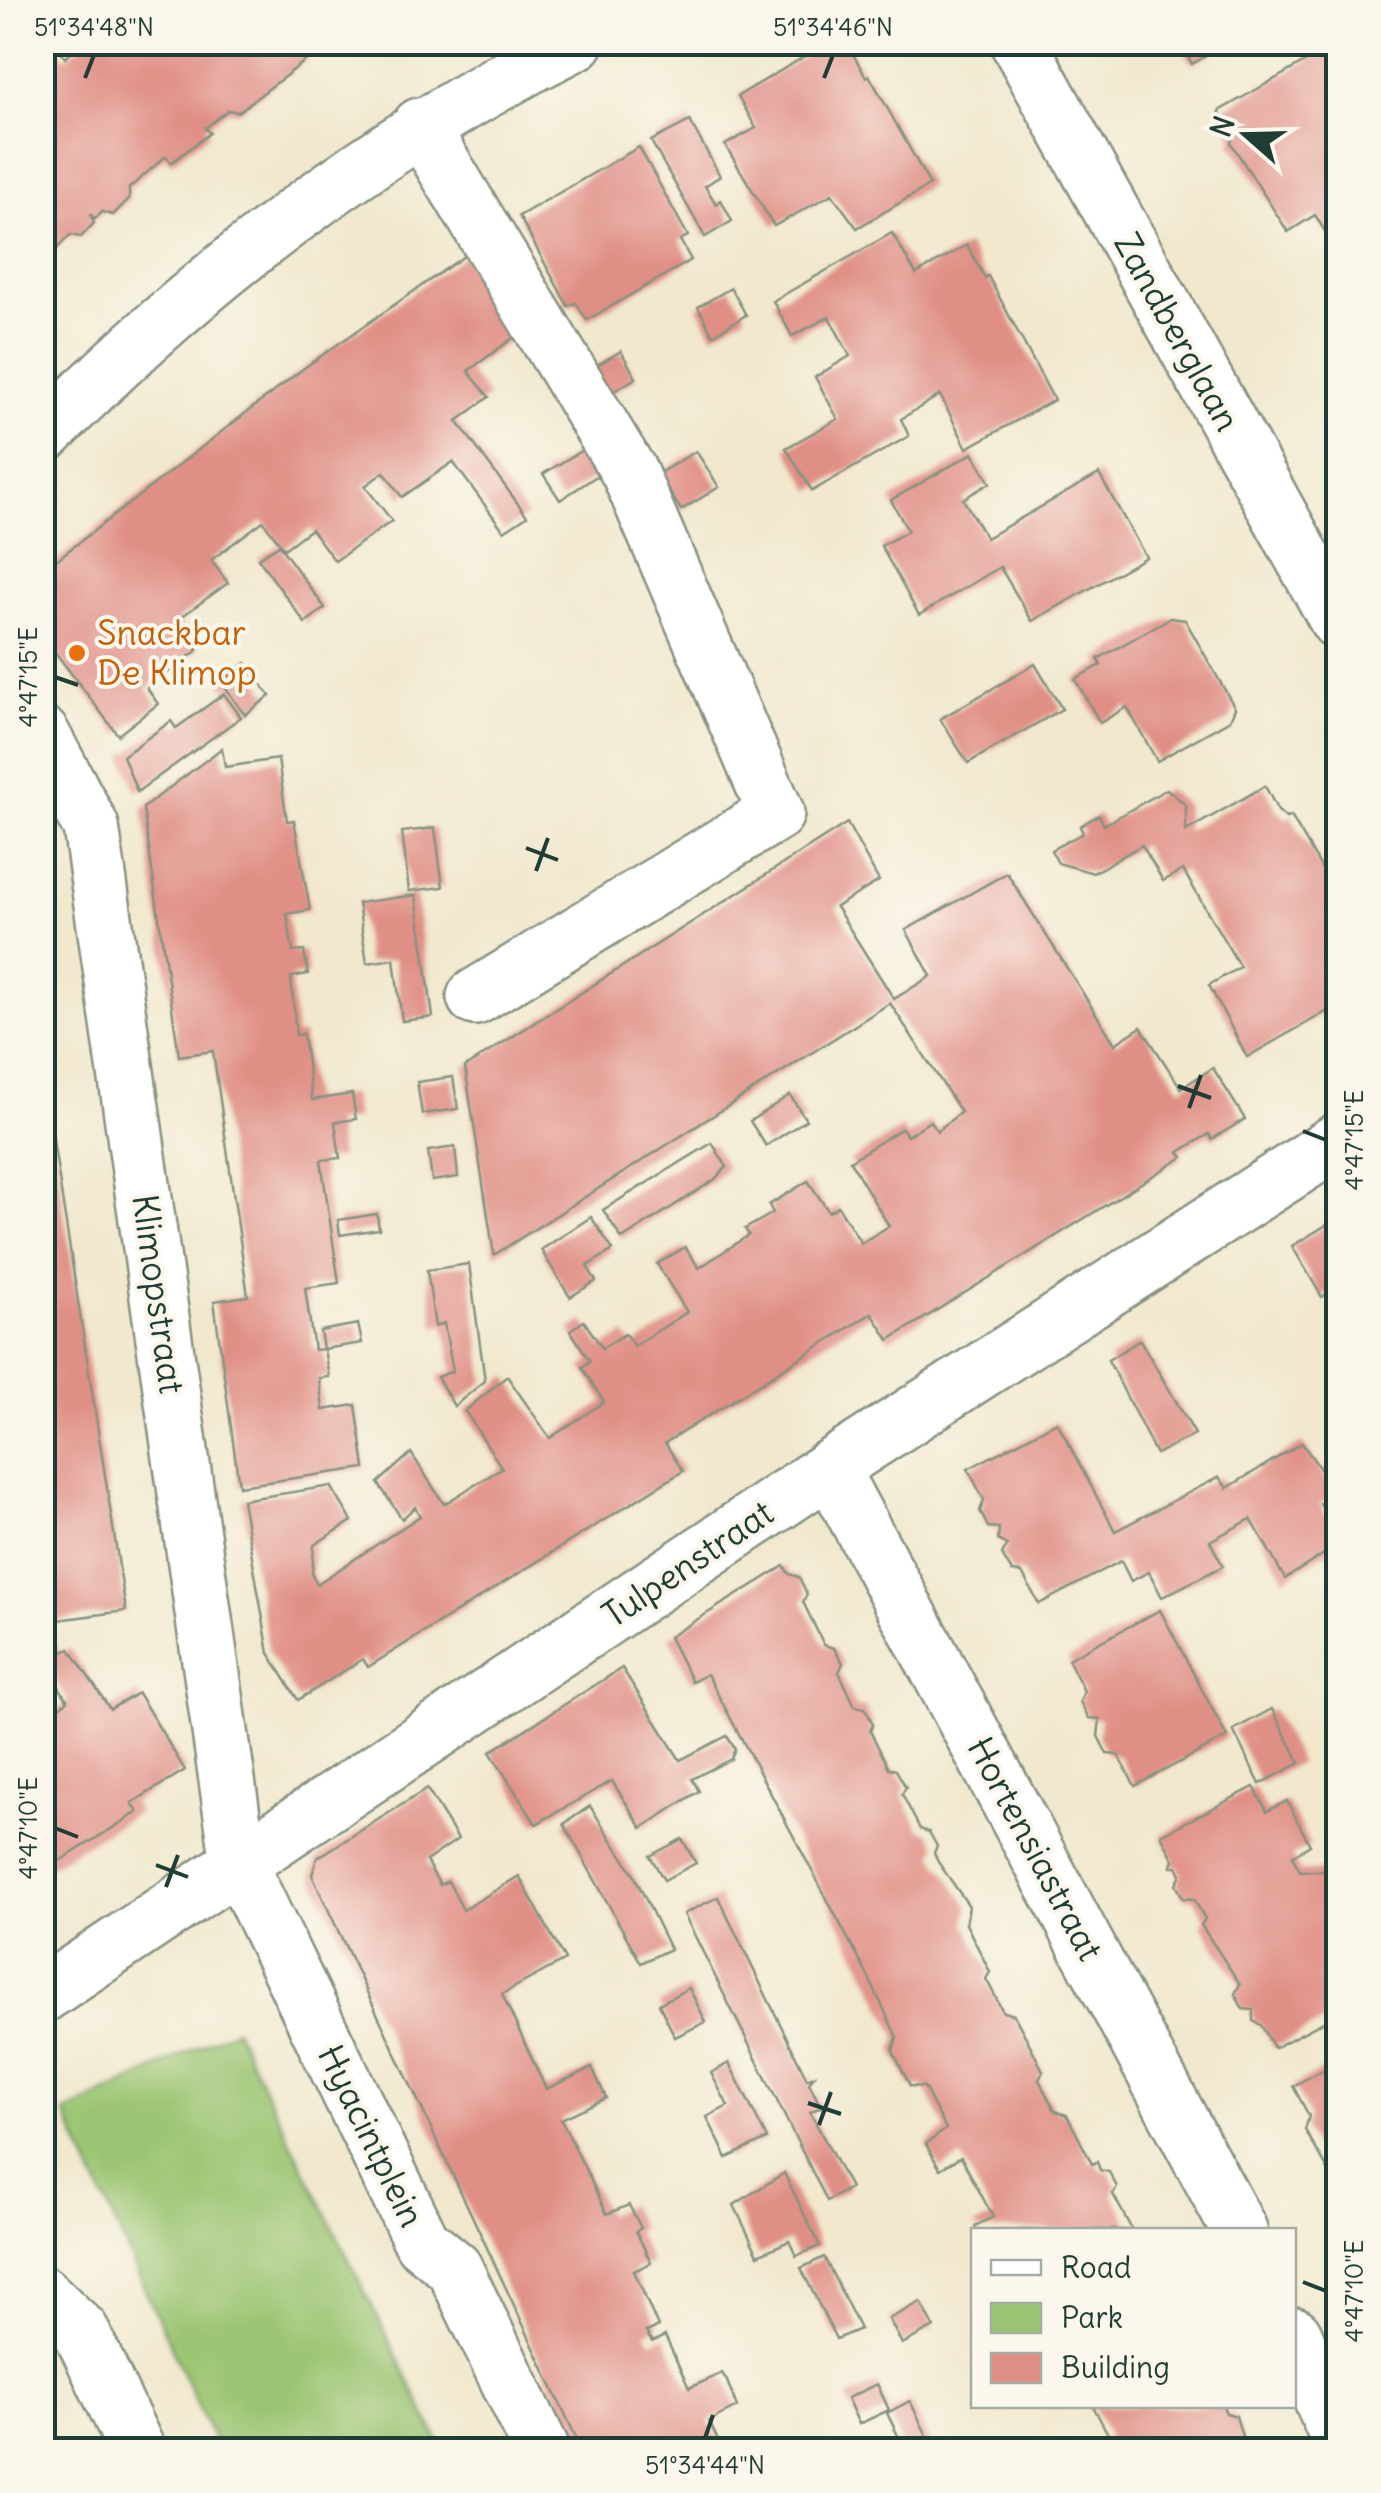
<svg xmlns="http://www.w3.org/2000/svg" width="1381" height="2493" viewBox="0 0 1381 2493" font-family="Delius,sans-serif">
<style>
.green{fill:#9bc572;stroke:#5d8153;stroke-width:2.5}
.building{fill:#e08f86}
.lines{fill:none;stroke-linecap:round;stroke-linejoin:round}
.minor-casing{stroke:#889281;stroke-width:60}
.minor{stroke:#fff;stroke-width:55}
.ticks{fill:none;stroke:#1f3d34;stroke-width:4}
.food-dot{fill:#e8710a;stroke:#fbf7ec;stroke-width:4}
.labels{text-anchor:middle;stroke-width:8;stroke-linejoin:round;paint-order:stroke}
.street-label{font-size:35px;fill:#1f3d34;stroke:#fbf7ec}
.food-label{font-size:35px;fill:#c56008;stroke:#fbf7ec;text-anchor:start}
.neatline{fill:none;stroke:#1f3d34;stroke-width:4}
.ticks-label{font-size:25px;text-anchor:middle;fill:#1f3d34}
</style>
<rect width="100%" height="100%" fill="#fbf7ec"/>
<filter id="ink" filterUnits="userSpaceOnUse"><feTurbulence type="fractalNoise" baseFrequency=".01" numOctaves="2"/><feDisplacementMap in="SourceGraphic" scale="20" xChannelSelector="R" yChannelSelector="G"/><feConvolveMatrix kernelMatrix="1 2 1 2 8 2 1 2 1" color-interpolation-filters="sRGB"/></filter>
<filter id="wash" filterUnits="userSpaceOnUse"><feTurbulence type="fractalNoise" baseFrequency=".0048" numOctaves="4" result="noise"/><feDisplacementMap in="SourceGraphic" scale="40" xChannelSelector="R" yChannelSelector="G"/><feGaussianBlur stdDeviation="2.25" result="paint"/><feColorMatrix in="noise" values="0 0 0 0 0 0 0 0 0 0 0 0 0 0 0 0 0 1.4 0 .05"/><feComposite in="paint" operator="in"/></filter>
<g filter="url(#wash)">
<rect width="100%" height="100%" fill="#f1e8ce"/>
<polygon class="green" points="235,2029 443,2450 218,2450 65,2113"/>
<g id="blocks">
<g class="building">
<polygon points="85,42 323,42 326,45 238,112 228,110 205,128 210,133 171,163 166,156 129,188 129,199 113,215 102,212 95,219 90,214 94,223 81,237 70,235 50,256 53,267 42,278 42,57 56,46 65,58"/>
<polygon points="829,42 846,42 866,77 869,75 930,185 857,228 832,194 774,226 725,145 756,128 738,96"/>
<polygon points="1179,42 1230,42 1192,64"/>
<polygon points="1338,43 1338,226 1326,233 1315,215 1288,232 1231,143 1233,135 1219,111"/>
<polygon points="690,121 720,176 705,186 716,204 721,200 732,221 705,237 651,141"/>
<polygon points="639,147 688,236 680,240 691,260 587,320 576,303 568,306 519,216"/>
<polygon points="892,233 916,274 967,245 985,278 988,276 1054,400 967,448 940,395 901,419 909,436 812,491 786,448 838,419 815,377 850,356 829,317 792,336 773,301"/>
<polygon points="467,254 520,333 468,371 489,397 457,421 527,516 504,531 453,462 402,497 384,472 365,486 392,521 335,561 311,529 284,549 263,521 211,560 228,583 177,620 198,650 147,688 158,704 118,735 42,635 42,571 304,368"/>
<polygon points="731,288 746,315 713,335 698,307"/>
<polygon points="621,351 636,378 604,397 589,370"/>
<polygon points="584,449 598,475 560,500 543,474"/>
<polygon points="696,451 719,487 681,510 658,474"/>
<polygon points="973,453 990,483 963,499 986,538 1099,474 1146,557 1032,621 1000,567 919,615 881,546 908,531 891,500"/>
<polygon points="279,545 325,608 305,623 258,558"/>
<polygon points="1170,618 1185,620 1235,708 1230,720 1157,761 1127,707 1100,723 1075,679 1101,665 1098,659"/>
<polygon points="246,663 270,696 245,715 221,682"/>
<polygon points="1035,664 1062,709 968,763 940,719"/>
<polygon points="224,694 241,717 137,792 123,756 171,721 176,728"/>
<polygon points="222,748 225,767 278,759 287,821 294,820 310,910 287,914 293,952 304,951 308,974 291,977 296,1035 303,1034 312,1100 352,1094 356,1119 335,1122 340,1158 321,1160 339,1283 305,1288 314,1350 324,1349 329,1377 319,1378 323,1410 356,1405 365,1468 239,1486 214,1301 248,1296 213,1051 179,1056 143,808"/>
<polygon points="1265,786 1278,811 1286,818 1291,816 1338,896 1338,1005 1247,1057 1209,985 1240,967 1183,870 1163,881 1142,845 1093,873 1058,863 1051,850 1083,833 1080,826 1099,815 1104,825 1167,789 1186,805 1186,831"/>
<polygon points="847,823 879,881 836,907 894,999 931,976 906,930 1007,873 1115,1044 1141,1027 1181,1088 1213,1068 1245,1119 1212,1139 1209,1134 1179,1152 1183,1157 889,1340 872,1313 665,1443 683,1471 368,1667 363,1659 298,1700 269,1653 242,1500 331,1486 352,1521 314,1545 312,1575 317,1584 420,1516 415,1507 402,1519 378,1483 411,1453 444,1504 502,1468 465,1411 507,1376 550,1438 604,1402 582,1367 590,1361 570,1330 584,1321 602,1348 625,1334 634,1346 687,1312 657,1264 685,1247 699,1268 749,1235 745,1229 773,1213 769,1205 808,1181 829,1212 838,1206 861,1243 889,1226 850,1161 902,1128 907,1136 930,1121 937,1131 961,1112 890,1003 494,1255 465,1067"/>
<polygon points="435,828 443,887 409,891 402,832"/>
<polygon points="416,895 433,1017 402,1021 394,959 367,963 358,903"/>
<polygon points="42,1069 126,1611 42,1622"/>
<polygon points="453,1077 458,1109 422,1114 417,1082"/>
<polygon points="790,1095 806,1120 766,1146 750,1121"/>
<polygon points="712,1143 727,1167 714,1180 622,1239 603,1210"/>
<polygon points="455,1147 458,1177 432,1181 428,1151"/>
<polygon points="377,1214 379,1229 340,1235 338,1220"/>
<polygon points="591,1217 613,1250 587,1266 596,1281 570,1297 541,1250"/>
<polygon points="1338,1218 1338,1287 1322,1297 1292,1246"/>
<polygon points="469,1264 485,1381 454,1406 437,1377 453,1371 444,1323 435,1327 427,1270"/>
<polygon points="358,1324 362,1343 323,1349 320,1331"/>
<polygon points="1140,1340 1195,1434 1156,1454 1108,1360"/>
<polygon points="1057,1422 1115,1531 1219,1477 1227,1488 1302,1443 1337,1493 1320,1504 1338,1534 1338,1545 1285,1579 1251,1519 1210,1541 1223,1566 1162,1597 1149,1572 1131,1581 1121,1561 1039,1604 1022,1573 1012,1572 1002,1555 1007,1545 998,1540 999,1528 988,1527 980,1511 984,1500 968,1469"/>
<polygon points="784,1566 789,1574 799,1577 807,1594 803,1602 824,1645 834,1648 843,1663 839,1672 855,1706 865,1708 873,1724 870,1731 889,1768 896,1770 906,1787 902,1794 920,1829 929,1832 937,1846 934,1853 938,1862 969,1906 966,1924 990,1972 986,1979 991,1988 1003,2012 1014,2015 1030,2045 1043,2071 1039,2080 1055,2111 1067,2115 1092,2164 1097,2162 1100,2170 1109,2172 1117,2187 1113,2194 1132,2230 977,2230 975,2226 993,2217 961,2157 940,2169 926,2144 946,2129 924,2087 910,2086 893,2051 897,2037 868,1976 707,1674 692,1682 669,1637"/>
<polygon points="1160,1610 1227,1737 1135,1786 1118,1755 1107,1754 1098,1736 1100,1719 1089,1718 1080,1702 1084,1691 1068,1659"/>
<polygon points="47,1631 60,1653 70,1649 110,1709 138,1693 185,1770 132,1803 138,1812 42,1872 42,1718 68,1701 42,1660 42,1632"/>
<polygon points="622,1668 680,1760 727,1736 735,1749 731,1759 692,1779 699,1791 642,1828 612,1781 536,1824 490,1752"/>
<polygon points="1272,1709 1300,1763 1260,1784 1233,1730"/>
<polygon points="1254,1787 1267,1811 1287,1801 1310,1845 1292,1856 1300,1871 1338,1871 1338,1923 1330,1928 1338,1946 1338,2014 1274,2048 1261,2025 1253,2021 1253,2010 1243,2009 1235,1994 1240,1984 1201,1925 1205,1919 1194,1899 1183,1898 1176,1884 1181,1874 1177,1866 1171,1866 1174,1860 1161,1835"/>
<polygon points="427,1789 458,1839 426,1861 440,1885 448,1881 463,1910 519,1876 565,1960 502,1994 546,2089 592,2068 606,2098 561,2119 607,2214 629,2205 641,2228 636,2231 651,2263 634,2271 658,2327 646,2332 652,2342 665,2336 689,2388 722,2373 727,2381 737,2407 709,2421 722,2449 582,2450 312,1875 317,1858"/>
<polygon points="590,1806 632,1871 670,1949 641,1963 564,1824"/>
<polygon points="682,1839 696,1863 664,1880 650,1856"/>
<polygon points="718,1897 807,2079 814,2076 809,2083 821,2107 810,2112 850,2188 827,2201 684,1914"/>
<polygon points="689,1988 706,2022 675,2037 659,2004"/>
<polygon points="1338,2062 1338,2187 1305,2130 1309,2116 1293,2086"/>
<polygon points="729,2063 767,2139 727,2158 707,2117 728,2106 711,2073"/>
<polygon points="784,2173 820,2246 796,2256 789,2241 758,2255 734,2205"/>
<polygon points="824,2257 860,2329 836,2339 801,2268"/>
<polygon points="921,2302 934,2327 902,2344 889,2319"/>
<polygon points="877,2384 889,2410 859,2424 847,2398"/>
<polygon points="910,2401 934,2450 905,2450 887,2413"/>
<polygon points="1093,2406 1223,2406 1226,2413 1236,2416 1246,2450 1086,2450 1109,2436"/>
</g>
</g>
</g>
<g filter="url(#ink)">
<use href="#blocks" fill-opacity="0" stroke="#889281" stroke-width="2.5"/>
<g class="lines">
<g class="minor-casing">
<g id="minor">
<polyline points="1018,42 1338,621"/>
<polyline points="420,126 629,472 776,813 475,997"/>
<path d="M42,437C199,277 375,142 576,42"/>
<polyline points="42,735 91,827 239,1864 422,2242 454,2268 542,2450"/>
<polyline points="830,1468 1239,2230"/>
<polyline points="42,1995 830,1468 1338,1141"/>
<polyline points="42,2294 81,2331 137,2450"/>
<polyline points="1294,2335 1338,2437"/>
</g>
</g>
<use href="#minor" class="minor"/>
</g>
</g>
<path class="ticks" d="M85,78L94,55M824,78L833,55M55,677L78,685M526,848L558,860M536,871L548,838M1178,1086L1211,1098M1189,1108L1201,1075M1303,1131L1326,1140M55,1828L78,1837M156,1865L188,1877M166,1887L178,1855M808,2103L841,2114M819,2125L831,2092M1303,2282L1326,2291M705,2438L713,2415"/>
<circle class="food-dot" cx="77" cy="653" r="10"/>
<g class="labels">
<g class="street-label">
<text transform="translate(1177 332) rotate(61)" y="12">Zandberglaan</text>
<text transform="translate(158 1294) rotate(82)" y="12">Klimopstraat</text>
<text transform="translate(688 1564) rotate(-34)" y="12">Tulpenstraat</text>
<text transform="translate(1035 1849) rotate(62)" y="12">Hortensiastraat</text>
<text transform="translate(371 2136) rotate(64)" y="12">Hyacintplein</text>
</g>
<g class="food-label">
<text x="97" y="645">Snackbar<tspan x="97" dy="40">De Klimop</tspan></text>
</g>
</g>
<rect width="1381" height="2493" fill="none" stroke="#fbf7ec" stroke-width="110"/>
<rect x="971" y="2228" width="325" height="180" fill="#fbf7ec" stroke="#a3ada2" stroke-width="2.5"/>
<rect x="991" y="2260" width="50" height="15" fill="#ffffff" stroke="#a3ada2" stroke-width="2.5"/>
<text x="1061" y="2278" font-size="30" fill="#1f3d34">Road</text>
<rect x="991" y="2303" width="50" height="30" fill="#9bc572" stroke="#a3ada2" stroke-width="2.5"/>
<text x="1061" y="2328" font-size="30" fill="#1f3d34">Park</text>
<rect x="991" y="2353" width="50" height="30" fill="#e08f86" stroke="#a3ada2" stroke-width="2.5"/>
<text x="1061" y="2378" font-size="30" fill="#1f3d34">Building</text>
<g transform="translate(1246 135) rotate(290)" stroke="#fbf7ec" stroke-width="8" paint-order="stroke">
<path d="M0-8L18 38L0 25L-18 38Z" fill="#1f3d34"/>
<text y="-15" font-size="28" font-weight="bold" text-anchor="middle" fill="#1f3d34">N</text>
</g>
<rect x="55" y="55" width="1271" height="2383" class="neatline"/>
<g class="ticks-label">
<text x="94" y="36">51°34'48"N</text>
<text x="833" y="36">51°34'46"N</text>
<text transform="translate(28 677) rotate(-90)" y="9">4°47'15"E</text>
<text transform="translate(1354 1140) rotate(-90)" y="9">4°47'15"E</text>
<text transform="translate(28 1828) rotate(-90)" y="9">4°47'10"E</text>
<text transform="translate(1354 2291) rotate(-90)" y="9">4°47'10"E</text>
<text x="705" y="2474">51°34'44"N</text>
</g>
</svg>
